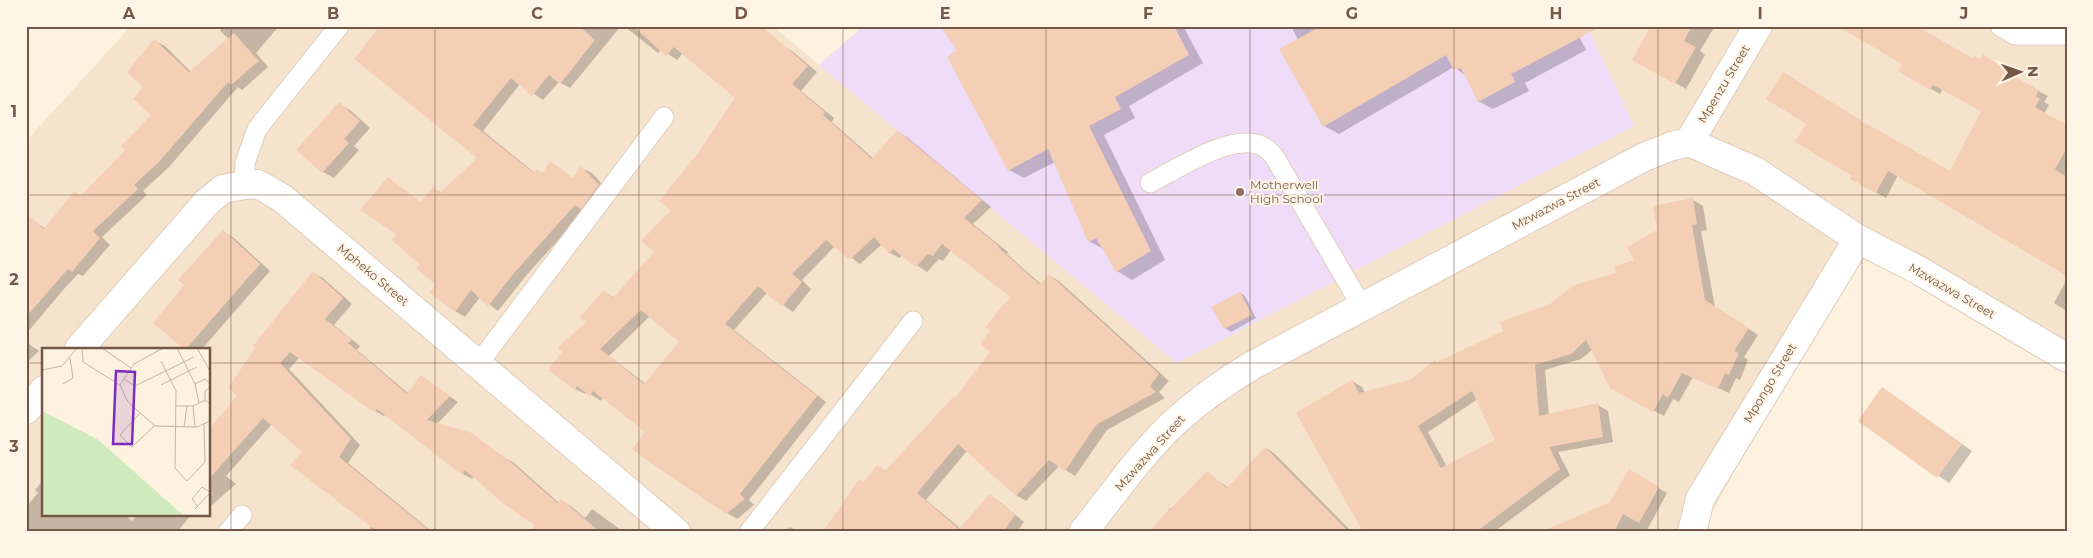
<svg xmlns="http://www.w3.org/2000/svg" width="2093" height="558" viewBox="0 0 2093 558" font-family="Montserrat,sans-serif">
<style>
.residential{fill:#f5e3cd;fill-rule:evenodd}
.education{fill:#efdcf9}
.shadow{fill:#0003;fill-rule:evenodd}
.building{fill:#f4cfb5;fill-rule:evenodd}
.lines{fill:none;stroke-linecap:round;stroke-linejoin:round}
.service-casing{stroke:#e1cdbb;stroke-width:21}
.minor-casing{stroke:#e1cdbb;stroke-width:30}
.service{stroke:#fff;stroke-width:19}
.minor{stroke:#fff;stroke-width:28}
.grid{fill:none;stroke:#745746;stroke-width:1;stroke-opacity:0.55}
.education-dot{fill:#8d6e63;stroke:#fff5e6;stroke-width:2}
.labels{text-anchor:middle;stroke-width:4;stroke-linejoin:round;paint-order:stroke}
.street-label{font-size:12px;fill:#745746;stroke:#fff5e6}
.education-label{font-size:12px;fill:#785e54;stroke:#fff5e6;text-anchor:start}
.inset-road{fill:none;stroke:#c6b4a2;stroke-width:1}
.view{fill:#7b2cbf;fill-opacity:0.15;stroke:#7b2cbf;stroke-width:2.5}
.inset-edge{fill:none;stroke:#745746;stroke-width:2.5}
.neatline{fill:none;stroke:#745746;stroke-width:2}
.grid-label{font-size:16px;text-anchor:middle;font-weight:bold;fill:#745746}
</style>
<rect width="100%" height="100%" fill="#fdf2df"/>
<path class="residential" d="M131,26H773L819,65L864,26H2067V359L1858,239L1702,532H26V141ZM44,349H209V514H44Z"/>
<polygon class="education" points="864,26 1587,26 1634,126 1177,363 819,65"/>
<g class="shadow">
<polygon points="224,26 279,26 256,53 268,67 242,90 238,87 169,167 143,191 147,195 102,237 110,245 83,276 78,274 64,289 26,334 26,232 35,222 46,229 82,197 127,150 153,115 145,87 155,41 165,46 191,72 229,39 220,31"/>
<polygon points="386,26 621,26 570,88 559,82 543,100 520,84 483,131 535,173 537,171 543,174 550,163 574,179 582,168 592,173 608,191 585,210 525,277 498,311 480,297 465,317 455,311 438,284 398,234 433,188 442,193 479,158"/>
<path d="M624,26H747L792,51L817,72L801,91L834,118L832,122L874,159L897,132L907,137L991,207L973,224L1008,252L1007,254L1042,285L1049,275L1059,281L1169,381L1159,392L1165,398L1107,430L1075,476L1059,466L1026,501L1016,495L967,451L926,500L961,529L990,496L1000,502L1024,522L1017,532H825L878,467L886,471L956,399L992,352L1012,297L951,250L943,261L939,259L927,272L902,255L900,258L890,253L882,244L860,264L835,246L802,280L811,289L793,312L767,293L734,330L826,402L749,500L754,505L737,519L727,513L647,432L603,397L601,401L587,392L585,394L575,389L588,322L604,292L615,298L655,252L672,210L699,153L737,98L683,53L677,60L661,49L658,53ZM650,316L680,342L646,384L609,356Z"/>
<polygon points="941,26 1183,26 1203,63 1129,106 1135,118 1104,135 1165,260 1132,280 1117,271 1105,250 1089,241 1055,162 1024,178 1009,170 958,51"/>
<polygon points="1291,26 1574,26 1586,50 1525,83 1529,91 1493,109 1478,101 1466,76 1454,67 1339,134 1324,126 1298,40"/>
<polygon points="1653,26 1715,26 1700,51 1705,55 1686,89 1634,59"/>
<polygon points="1972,60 1992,61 2018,80 2048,96 2044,102 2049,105 2044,114 2067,127 2067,275 1898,175 1886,198 1852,179 1876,130 1950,173 1983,111 1943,89 1940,94 1900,71"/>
<polygon points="340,104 350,110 370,128 354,146 359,150 334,178 323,172"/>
<path d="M1693,200L1703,206L1707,230L1701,231L1715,307L1758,335L1744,357L1748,360L1740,380L1736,378L1729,393L1693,377L1679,402L1673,399L1664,416L1611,387L1592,350L1581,359L1545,370L1549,416L1598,405L1608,411L1613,442L1558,452L1570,475L1494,532H1435L1352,381L1362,387L1365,393L1410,381L1438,363L1504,332L1551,305L1618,274L1636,261L1659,231ZM1478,399L1497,440L1447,467L1428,432Z"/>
<polygon points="223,232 234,238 270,271 202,349 186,349 155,323 185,285"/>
<polygon points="313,273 323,278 352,304 334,325 360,346 357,350 409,394 422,377 458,402 437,424 471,434 503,457 513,462 559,503 561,501 571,506 585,518 592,509 624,532 544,532 474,476 472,479 463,474 386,415 384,416 375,411 300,357 289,369 360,445 348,463 430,530 430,532 374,532 370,528 372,525 304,452 272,424 226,476 236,484 212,505 209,503 209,431 239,396"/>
<polygon points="2067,279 2067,311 2054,303"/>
<polygon points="1240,293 1245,296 1256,318 1231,332 1225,328 1213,307"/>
<polygon points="26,342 39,351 26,363"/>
<polygon points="1883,388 1972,451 1949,483 1859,421"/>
<polygon points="1266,448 1275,454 1352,532 1153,532 1170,508 1172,509 1207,473 1229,488"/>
<polygon points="1630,471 1667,493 1646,532 1577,532 1611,503"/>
<polygon points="44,479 44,514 124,514 132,521 138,514 192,514 177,532 26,532 26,507 38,493 35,490"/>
<polygon points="790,527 799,532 785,532"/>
</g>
<g class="building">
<polygon points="380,26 579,26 595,40 560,84 549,75 532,96 511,78 473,125 534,173 537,169 542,174 550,161 573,178 581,166 599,185 581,209 575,205 515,272 488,306 471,290 455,312 429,292 436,285 416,268 420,265 392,240 396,234 360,210 388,177 421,202 433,186 440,193 477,158 354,59"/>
<path d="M633,26H761L808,66L792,84L825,112L823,115L872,159L897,130L941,166L982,200L964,218L999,246L998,247L1040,285L1049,274L1159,374L1150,386L1156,392L1096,425L1065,471L1049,460L1016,496L958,444L917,493L959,529L990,494L1015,515L1003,532H823L859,479L864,482L877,465L885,471L954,396L955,398L990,352L980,344L990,330L985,327L1010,297L942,244L933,256L928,254L916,267L893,249L889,254L874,237L850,260L826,240L792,274L802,282L782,307L758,286L725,324L817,396L740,494L745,499L726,514L655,466L632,449L645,432L593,391L590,396L577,386L575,390L548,370L562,352L558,347L586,322L580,317L604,290L613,298L654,252L641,241L671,210L659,201L698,153L735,98L674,47L666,56ZM641,310L679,342L644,384L600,349Z"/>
<polygon points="940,26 1174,26 1189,55 1115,97 1121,109 1089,126 1151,251 1116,272 1096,238 1088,242 1048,149 1008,171 947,57 957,50"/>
<polygon points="1321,26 1602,26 1511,74 1515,82 1478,102 1461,68 1454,70 1446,55 1323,127 1279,49"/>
<polygon points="1651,26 1692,26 1684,41 1696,47 1675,84 1632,60"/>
<polygon points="1837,26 1916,26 1972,58 1974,56 1981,59 1983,54 2010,74 2039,90 2036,96 2040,99 2035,107 2067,125 2067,148 2055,169 2067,177 2067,276 1888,171 1876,193 1850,179 1852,176 1795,142 1806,124 1766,99 1783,72 1867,124 1950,171 1981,111 1933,85 1930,90 1898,71 1902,64"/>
<polygon points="234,33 259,61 231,85 228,82 159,162 134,185 138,189 93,231 100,238 72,272 68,269 26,317 26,213 44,229 74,191 81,196 125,150 121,146 151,115 133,99 143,87 127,72 154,39 189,72"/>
<polygon points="339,102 360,121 344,139 349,143 322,173 296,150"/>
<path d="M1693,198L1697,224L1692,225L1705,300L1749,328L1734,351L1739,353L1729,375L1725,373L1718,389L1682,373L1668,398L1663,394L1653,412L1610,388L1586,340L1571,354L1535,365L1539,416L1598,403L1603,437L1549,447L1560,469L1476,532H1363L1296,413L1352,380L1359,393L1410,380L1435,360L1437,362L1503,331L1500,322L1550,304L1574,285L1616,273L1615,266L1634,260L1627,247L1657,230L1653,206ZM1472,391L1495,440L1441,468L1418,426Z"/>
<polygon points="223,230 260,264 186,349 184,349 153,323 184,285 178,280"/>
<polygon points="313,271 343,298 325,319 352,340 348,343 407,394 421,375 450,396 427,420 472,433 502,457 503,455 557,503 561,499 600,532 529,532 535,526 504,504 465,470 462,475 377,409 374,412 290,352 280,363 351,439 339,457 431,532 378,532 290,465 302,452 263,418 209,479 209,429 237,396 228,388 255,348 253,346"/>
<polygon points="1240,292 1252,315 1224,329 1211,307"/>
<polygon points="1882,387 1962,444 1937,478 1858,421"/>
<polygon points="1265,447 1349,532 1148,532 1207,471 1227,488"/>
<polygon points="1629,469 1659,487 1639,523 1623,514 1614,532 1541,532 1610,502"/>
</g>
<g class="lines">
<g class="service-casing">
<g id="service">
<polyline points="2000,26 2015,35 2067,35"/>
<path d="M1150,183C1177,169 1232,132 1262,146C1267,148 1271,153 1274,156L1362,307"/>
<polyline points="244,185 245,163 257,129 339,26"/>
<polyline points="478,364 664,117"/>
<polyline points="228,532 242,515"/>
<polyline points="749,532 913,321"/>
</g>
</g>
<g class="minor-casing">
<g id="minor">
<polyline points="1689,142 1758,26"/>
<polyline points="79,349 207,202 223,189 244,185 258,184 282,198 676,532"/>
<polyline points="26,410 44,390"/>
<path d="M1083,532C1113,495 1141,453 1176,421C1200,399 1226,381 1253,365L1644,157L1672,146L1689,142L1755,171L1858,239L1920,271L2067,358"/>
<polyline points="1692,532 1700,499 1858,239"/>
</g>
</g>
<use href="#service" class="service"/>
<use href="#minor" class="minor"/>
</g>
<path class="grid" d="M231,26V532M435,26V532M639,26V532M843,26V532M1046,26V532M1250,26V532M1454,26V532M1658,26V532M1862,26V532M26,195H2067M26,363H44M209,363H2067"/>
<circle class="education-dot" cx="1240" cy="192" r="5"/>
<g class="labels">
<g class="street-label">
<text transform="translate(1724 84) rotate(-59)" y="4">Mpenzu Street</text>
<text transform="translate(1556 204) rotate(-28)" y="4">Mzwazwa Street</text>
<text transform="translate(373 275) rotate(40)" y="4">Mpheko Street</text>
<text transform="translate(1952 291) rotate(30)" y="4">Mzwazwa Street</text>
<text transform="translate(1770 383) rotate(-59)" y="4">Mpongo Street</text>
<text transform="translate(1150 453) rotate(-48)" y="4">Mzwazwa Street</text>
</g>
<g class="education-label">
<text x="1250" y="189">Motherwell<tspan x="1250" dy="14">High School</tspan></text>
</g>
</g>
<g transform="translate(42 348)">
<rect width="168" height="168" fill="#fdf2df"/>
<path d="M0,63L55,91L141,167H162H0Z" fill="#cfebbd"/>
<path class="inset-road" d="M40,0L41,14L78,37M60,0L89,20M121,0L92,16L78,37L86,54L113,78L155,79L168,73M135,0L153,36L157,55M155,0L168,23M119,13L134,43L133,120L145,133L163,114L162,76M0,22L20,18L35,0M82,31L93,38L152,9M21,36L31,30L28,10M153,36L163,31L168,36M119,37L155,19M163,52V43L168,39M134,58H151L163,52L168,56M151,58L153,79M98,65L78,87L90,99L112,78M142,79L145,58M155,158L150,151L160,139L168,144M153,161L168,145"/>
<path class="view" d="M74,23L93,24L90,96H71Z"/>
<rect width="168" height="168" class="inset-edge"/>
</g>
<rect width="2093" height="558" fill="none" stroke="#fff5e6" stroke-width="55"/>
<g transform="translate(2020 72) rotate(88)" stroke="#fff5e6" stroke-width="4" paint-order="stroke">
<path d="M0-4L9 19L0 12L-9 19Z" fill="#745746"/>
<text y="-8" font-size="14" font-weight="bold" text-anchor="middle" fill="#745746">N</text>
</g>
<rect x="28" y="28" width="2038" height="502" class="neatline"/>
<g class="grid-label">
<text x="129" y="19">A</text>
<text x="333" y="19">B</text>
<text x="537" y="19">C</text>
<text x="741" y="19">D</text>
<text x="945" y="19">E</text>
<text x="1148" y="19">F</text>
<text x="1352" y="19">G</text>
<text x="1556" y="19">H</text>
<text x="1760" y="19">I</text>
<text x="1964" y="19">J</text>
<text x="14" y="117">1</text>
<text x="14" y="285">2</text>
<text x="14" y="452">3</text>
</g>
</svg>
